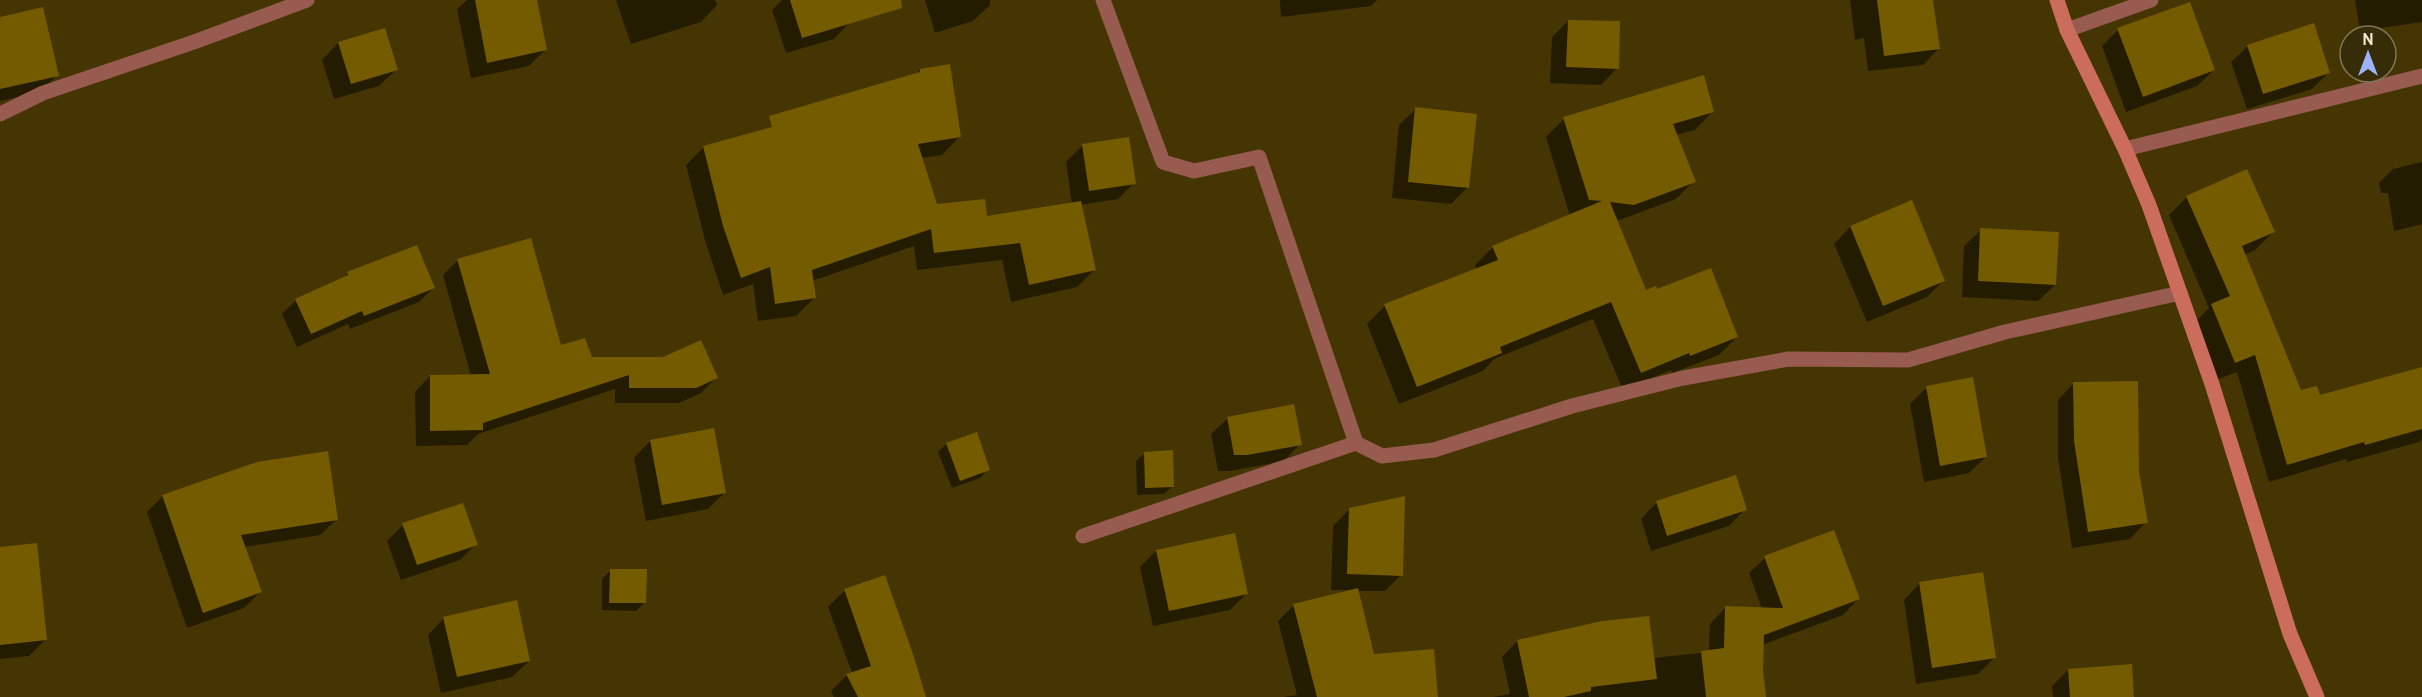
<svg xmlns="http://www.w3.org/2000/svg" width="2422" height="697" viewBox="0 0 2422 697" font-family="Overpass,sans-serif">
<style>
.shadow{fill:#0007}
.building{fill:#745b00}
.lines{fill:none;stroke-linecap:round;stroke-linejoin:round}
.street{stroke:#985b50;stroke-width:15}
.secondary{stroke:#cc6c5c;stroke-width:15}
</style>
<rect width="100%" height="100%" fill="#443503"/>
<g class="shadow">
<polygon points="467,0 535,0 545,50 529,66 471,78 457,9"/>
<polygon points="616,0 715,0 717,5 701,22 631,44"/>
<polygon points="782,0 843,0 850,22 834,39 786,53 772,10"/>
<polygon points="925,0 990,0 990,5 973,21 935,33"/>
<polygon points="1280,0 1377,0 1371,6 1281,17"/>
<polygon points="1850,0 1932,0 1939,48 1923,65 1868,71 1864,38 1855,40"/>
<polygon points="2355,0 2422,0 2422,22 2360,31"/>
<polygon points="0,18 57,75 41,92 0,101"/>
<polygon points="1568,21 1617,68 1601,85 1550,83 1552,37"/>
<polygon points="384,30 396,70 379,86 334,99 322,60 338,43"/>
<polygon points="2118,30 2214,70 2197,86 2126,112 2102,46"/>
<polygon points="2248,46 2328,73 2312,89 2247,109 2231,62"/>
<polygon points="920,70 959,137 942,155 921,158 936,206 986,218 1072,204 1066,162 1082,146 1134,183 1118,199 1080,205 1095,269 1077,287 1011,302 1002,260 917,270 914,246 812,281 814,298 796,316 758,321 753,284 723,295 706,244 686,165 704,147 760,132 915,75"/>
<polygon points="1416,109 1468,187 1451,204 1392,198 1399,125"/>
<polygon points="1713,111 1695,130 1676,135 1694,181 1676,199 1617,221 1646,292 1737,337 1719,355 1672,373 1671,370 1623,390 1593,319 1494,359 1483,371 1399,404 1367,324 1385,306 1477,270 1475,265 1493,247 1570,216 1546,137 1564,119"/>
<polygon points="2422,162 2422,224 2394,231 2388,193 2381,193 2379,183 2393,169"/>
<polygon points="2187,197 2273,232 2255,250 2244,255 2301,392 2319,397 2422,369 2422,439 2419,442 2347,462 2346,459 2269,482 2237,372 2216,380 2193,324 2209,308 2169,215"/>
<polygon points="1911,202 1944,280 1927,297 1867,322 1834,244 1850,227"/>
<polygon points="1981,230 2055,285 2038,301 1962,297 1964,246"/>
<polygon points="458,260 560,347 591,358 716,378 701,393 679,403 615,403 615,389 478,434 467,445 416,446 415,392 430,376 471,376 443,275"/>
<polygon points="348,273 433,288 419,302 350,329 348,324 297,347 282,314 296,300 342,279"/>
<polygon points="2074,383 2138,472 2146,522 2130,539 2072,548 2058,458 2058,400"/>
<polygon points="1926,388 1986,457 1969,473 1924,482 1910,404"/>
<polygon points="1228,418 1300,444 1284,461 1230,471 1218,471 1211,434"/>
<polygon points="650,441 725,492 708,509 646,521 634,458"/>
<polygon points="946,444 988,469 980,478 952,488 938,452"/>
<polygon points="1145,453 1173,486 1164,494 1137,495 1136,461"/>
<polygon points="163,496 337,519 320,535 244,547 260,592 244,608 187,628 147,512"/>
<polygon points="1657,502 1745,509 1729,526 1651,551 1641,519"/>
<polygon points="1349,510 1401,575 1385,591 1358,591 1373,655 1437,697 1283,697 1297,695 1278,621 1294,605 1350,590 1331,590 1333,526"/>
<polygon points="403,525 476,544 460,560 401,580 387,541"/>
<polygon points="1833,532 1858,599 1843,615 1762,645 1762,671 1765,697 1493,697 1510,694 1502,657 1517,641 1653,658 1709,652 1710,624 1725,608 1762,609 1749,573 1765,558"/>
<polygon points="0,548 46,639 29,656 0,659"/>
<polygon points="1156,551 1247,593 1230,610 1153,626 1140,567"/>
<polygon points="611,570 644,603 636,611 602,610 602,579"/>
<polygon points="884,577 924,697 834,697 831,691 847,675 852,673 828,607 844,591"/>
<polygon points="1920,583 1995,657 1978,674 1916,684 1904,600"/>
<polygon points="444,618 529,661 512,677 441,693 428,635"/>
<polygon points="2068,670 2133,697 2053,697 2052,686"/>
</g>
<g class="building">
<polygon points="475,0 537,0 547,50 487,63"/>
<polygon points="790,0 901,0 902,8 802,38"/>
<polygon points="1877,0 1933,0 1940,49 1884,56"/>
<polygon points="2190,2 2215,70 2143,97 2117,28"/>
<polygon points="43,7 59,76 0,89 0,17"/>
<polygon points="1568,20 1620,21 1619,69 1566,67"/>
<polygon points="2314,23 2330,73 2263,94 2247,45"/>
<polygon points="385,28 398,70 351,84 338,42"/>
<polygon points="950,64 961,137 918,144 937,204 985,199 987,216 1081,201 1096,270 1029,285 1020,243 934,253 931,229 812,270 816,298 775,304 770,267 741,278 723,226 703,146 772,127 769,116 920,72 920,69"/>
<polygon points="1704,75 1714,112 1673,124 1696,182 1634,205 1610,202 1646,290 1656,286 1657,289 1711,268 1738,337 1690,356 1689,353 1641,373 1611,302 1500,347 1502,353 1417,387 1384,304 1498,260 1492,246 1602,201 1589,200 1563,117"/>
<polygon points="1415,107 1477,114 1469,188 1408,182"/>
<polygon points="1129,137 1136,184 1089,191 1082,144"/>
<polygon points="2247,169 2275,232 2242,246 2301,390 2317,386 2320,395 2422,367 2422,429 2365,445 2364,442 2287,465 2255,355 2235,363 2211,304 2230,296 2186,196"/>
<polygon points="1912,200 1945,281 1883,306 1850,226"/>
<polygon points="1980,228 2059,232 2056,285 1978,281"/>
<polygon points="531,238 561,345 585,338 592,357 663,357 701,340 718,378 696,388 629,388 629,375 483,423 483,430 430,431 430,375 490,374 457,259"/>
<polygon points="417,245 435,288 364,316 362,311 311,334 295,299 348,275 347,272"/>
<polygon points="1973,377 1987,457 1940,466 1926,386"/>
<polygon points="2138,381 2139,472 2148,523 2088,532 2074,441 2073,382"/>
<polygon points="1294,404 1302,445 1247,455 1234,455 1227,417"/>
<polygon points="714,428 726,493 662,505 650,440"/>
<polygon points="977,432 990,470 960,481 946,443"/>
<polygon points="1173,450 1174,487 1145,488 1144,452"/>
<polygon points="328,451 338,520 241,535 262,592 203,613 162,495 257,462"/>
<polygon points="1736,475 1747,510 1667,536 1656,501"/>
<polygon points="1405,496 1403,576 1347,574 1349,508"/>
<polygon points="463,503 478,545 417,565 402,523"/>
<polygon points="1834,530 1860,599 1764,635 1763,671 1766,697 1706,697 1701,651 1724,648 1725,606 1783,608 1764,556"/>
<polygon points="1235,533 1248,594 1169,611 1156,550"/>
<polygon points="37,543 47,640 0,645 0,547"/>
<polygon points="610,569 647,569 646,603 609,603"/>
<polygon points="1983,572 1996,658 1932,668 1919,582"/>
<polygon points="885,575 914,657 926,697 858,697 846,674 871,666 844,589"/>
<polygon points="1358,588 1374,654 1434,649 1438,697 1317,697 1293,604"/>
<polygon points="517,600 530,661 457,677 443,617"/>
<polygon points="1649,616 1657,679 1591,687 1591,691 1564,697 1529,697 1517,640 1602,621"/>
<polygon points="2132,664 2134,697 2070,697 2068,669"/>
</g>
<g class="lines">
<g class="street">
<polyline points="1103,0 1163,162 1194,171 1259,157 1356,443 1382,456 1434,450 1572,406 1683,378 1789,359 1908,360 2005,332 2180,293"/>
<polyline points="2067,30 2151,0"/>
<polyline points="0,114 43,93 194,42 307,0"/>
<polyline points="2125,149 2422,76"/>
<polyline points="1083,536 1356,443"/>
</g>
<polyline class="secondary" points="2057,0 2067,30 2125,149 2149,205 2212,384 2290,634 2317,697"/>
</g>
<g transform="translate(2368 54)"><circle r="28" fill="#372c08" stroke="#817758" stroke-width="1.5"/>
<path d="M0-4.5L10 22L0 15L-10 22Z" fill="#9db4fd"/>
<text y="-9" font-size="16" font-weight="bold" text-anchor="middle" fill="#f0e7cf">N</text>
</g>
</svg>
